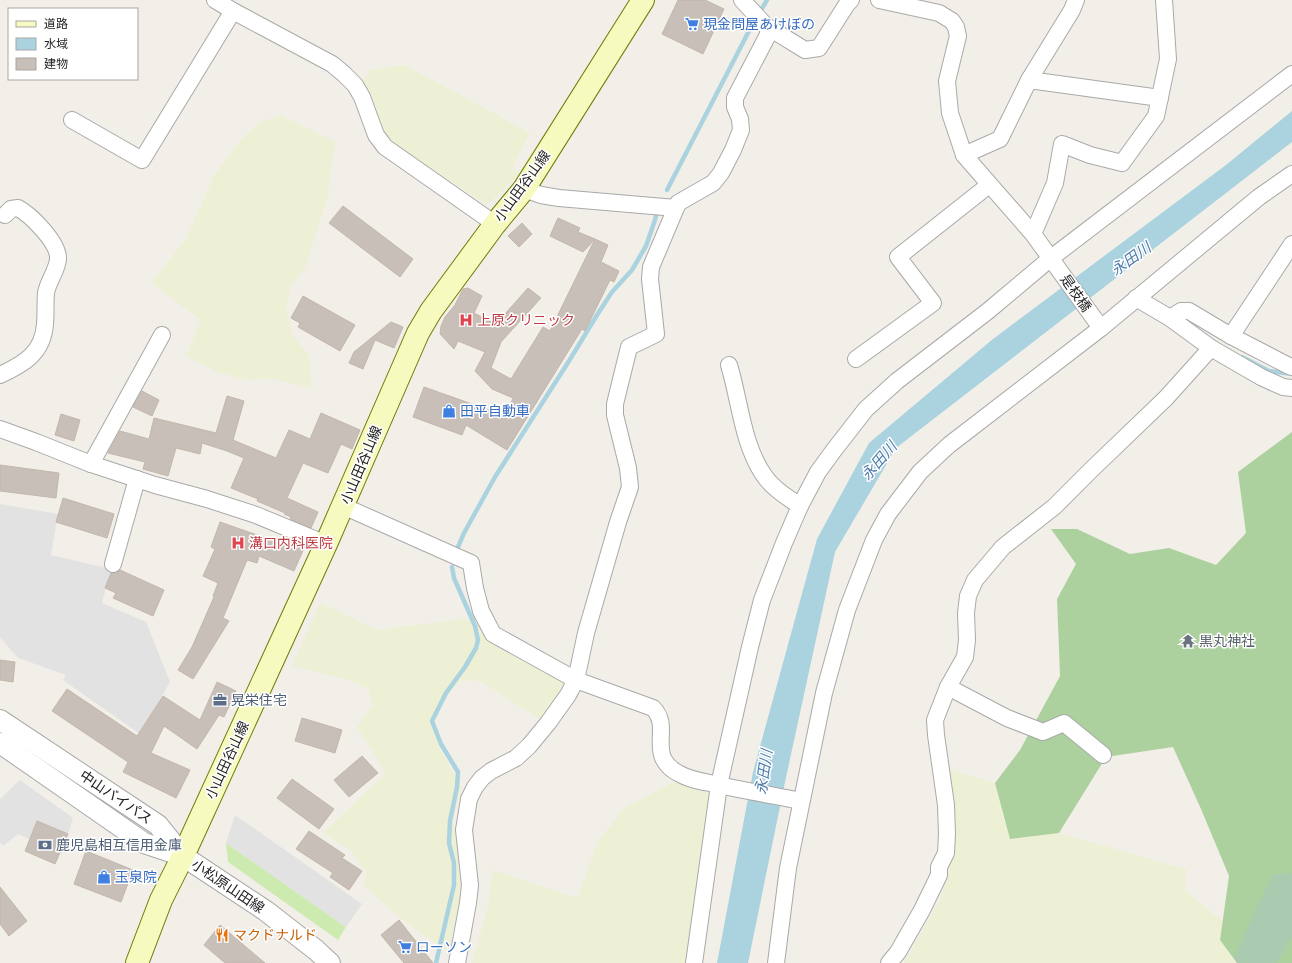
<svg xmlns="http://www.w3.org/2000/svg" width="1292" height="963" viewBox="0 0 1292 963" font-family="'Alegreya Sans','Noto Sans JP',sans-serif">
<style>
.farmland{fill:#eef0d5}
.grass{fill:#cdebb0}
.forest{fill:#add19e}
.cemetery{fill:#aacbaf}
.parking{fill:#e2e2e2}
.water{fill:#aad3df}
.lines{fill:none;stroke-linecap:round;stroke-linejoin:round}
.stream{stroke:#aad3df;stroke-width:4.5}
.building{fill:#c7bfb8;stroke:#c4b6ab}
.minor-casing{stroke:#a9a9a9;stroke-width:18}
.tertiary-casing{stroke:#a9a9a9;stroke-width:22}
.secondary-casing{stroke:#707d05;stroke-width:24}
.minor{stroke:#fff;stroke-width:16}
.tertiary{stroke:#fff;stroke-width:20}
.secondary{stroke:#f7fabf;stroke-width:22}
.labels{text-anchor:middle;stroke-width:3;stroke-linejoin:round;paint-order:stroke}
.shop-label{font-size:14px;fill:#366cbe;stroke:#fff;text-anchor:start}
.street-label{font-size:14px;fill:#222;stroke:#fff}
.health-label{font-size:14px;fill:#be3a42;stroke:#fff;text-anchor:start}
.worship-label{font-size:14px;fill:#5b616d;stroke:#fff;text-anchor:start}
.service-label{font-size:14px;fill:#4e5e75;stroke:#fff;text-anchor:start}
.food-label{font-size:14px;fill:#c56008;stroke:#fff;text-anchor:start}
.water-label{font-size:15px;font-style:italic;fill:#4a7aab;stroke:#fff}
</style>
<rect width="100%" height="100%" fill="#f2efe9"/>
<g class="farmland">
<polygon points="405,65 530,133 512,168 520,174 487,205 382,136 362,86 369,70"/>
<polygon points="280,115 336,142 330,172 328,196 305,268 291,286 286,307 293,336 309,355 312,388 273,379 247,380 217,372 186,356 201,320 151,283 186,239 214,176 242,138 259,123"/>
<polygon points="320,603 378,630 476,617 567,680 541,720 480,681 461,680 441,703 434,722 440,749 462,788 453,820 461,864 461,899 448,952 402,919 362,884 367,873 350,850 323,833 386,773 357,727 372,706 368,688 345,679 292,666"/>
<polygon points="949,769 995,783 1010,839 1059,833 1134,854 1187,870 1185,891 1223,921 1220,940 1237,963 904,963 940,900 953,855"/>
<polygon points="677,780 713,796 691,963 472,963 489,902 492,870 578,898 597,843 624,808"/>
</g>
<polygon class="grass" points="226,843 346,927 338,940 228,862"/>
<polygon class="forest" points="1292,432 1292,963 1237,963 1220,940 1229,876 1201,809 1173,747 1106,757 1059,833 1010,839 995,783 1020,750 1060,676 1057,599 1076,564 1051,529 1077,529 1130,554 1169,548 1216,565 1246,533 1238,472"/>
<polygon class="cemetery" points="1292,873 1292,937 1277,963 1237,963 1234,958 1272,875"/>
<g class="parking">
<polygon points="0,504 58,514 51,555 111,569 102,603 146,622 170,682 140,734 63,680 66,675 18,658 0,637"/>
<polygon points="20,780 73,818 68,834 37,821 29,839 18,834 3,846 0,842 0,799"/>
<polygon points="235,815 362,904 346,927 226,843"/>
</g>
<polygon class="water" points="1292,111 1292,142 896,448 835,552 785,782 748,963 717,963 753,772 817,539 869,443 993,339 1226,165"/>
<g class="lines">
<g class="stream">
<polyline points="761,10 767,0"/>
<polyline points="667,190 751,27"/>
<polyline points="1242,357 1269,371 1292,374"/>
<polyline points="458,547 464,533 495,477 569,361 597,315 612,292 632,270 646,246 655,220 657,211"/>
<polyline points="436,963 454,885 454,863 449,843 450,821 457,787 458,772 441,744 432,721 446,693 465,667 476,648 478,640 475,626 454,578 452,567"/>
</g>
</g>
<g class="building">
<polygon points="678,0 705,0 724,9 703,54 662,34"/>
<polygon points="343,206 413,259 400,277 329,223"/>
<polygon points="558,218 580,228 578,232 595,239 583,252 550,236"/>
<polygon points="522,223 532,234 519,247 508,236"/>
<polygon points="595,239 608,245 601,262 619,271 614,282 610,280 585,331 582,329 507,450 466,425 462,435 413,417 424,387 506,416 513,398 492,389 475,371 485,352 458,341 454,349 440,334 441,326 445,317 455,305 463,289 468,288 482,296 474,313 496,324 528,288 541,298 501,342 491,368 511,379 543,327 550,331"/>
<polygon points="303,296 355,325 340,351 298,327 300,323 291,318"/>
<polygon points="391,322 403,327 394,348 375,340 363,369 349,363 354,352"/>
<polygon points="142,391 159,400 152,416 133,407"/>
<polygon points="227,396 244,401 233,440 276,458 289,430 310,439 321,413 360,430 352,449 341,444 328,473 303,463 287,498 318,512 311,528 290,519 291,517 284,514 285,513 257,501 258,499 231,488 244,458 227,451 202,443 200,454 176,448 168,476 143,469 145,462 108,453 120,431 149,439 154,418 216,433"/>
<polygon points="61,414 80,420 74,441 55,435"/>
<polygon points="0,465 59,473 56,498 0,491"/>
<polygon points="63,498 114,514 107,538 56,522"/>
<polygon points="220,522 280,543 283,536 305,546 294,571 259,556 257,563 247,560 223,618 229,621 193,679 178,670 192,647 214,597 213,596 218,583 203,576 215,549 211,547"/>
<polygon points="120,570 164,590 153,616 113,598 116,593 105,588 111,573 116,573"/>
<polygon points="0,660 15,662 13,682 0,680"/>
<polygon points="217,682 236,691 224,717 219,715 197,749 164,726 151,753 190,770 176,798 123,772 128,762 52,711 67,689 137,736 163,696 200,720"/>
<polygon points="302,718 342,730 335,753 295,741"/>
<polygon points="362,756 378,773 349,797 334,780"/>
<polygon points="292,779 334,809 319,829 277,798"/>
<polygon points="37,821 68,834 55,864 25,851"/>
<polygon points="309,831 345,855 342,858 362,871 349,890 330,877 333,873 296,849"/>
<polygon points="86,851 133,870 121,902 74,884"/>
<polygon points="0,887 27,921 9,936 0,924"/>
<polygon points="399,920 433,963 404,963 381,935"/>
<polygon points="220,925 265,963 225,963 204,945"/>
</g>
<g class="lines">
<g class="minor-casing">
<g id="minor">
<polyline points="215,0 233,11 332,64 344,74 355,85 362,97 376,135 385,147 495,224"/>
<polyline points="742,0 766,26 805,50 819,48 847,4 851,0"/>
<polyline points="879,0 939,13 952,21 956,27 958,36 947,81 950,113 964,155 1033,234 1101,328"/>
<polyline points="1029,80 1160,98"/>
<polyline points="72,120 142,160 233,11"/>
<polyline points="964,155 1000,139 1029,80 1072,10 1076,0"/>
<polyline points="524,189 541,195 559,198 676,208"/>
<polyline points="1033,234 1055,183 1062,144 1090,155 1122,163 1156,116 1168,59 1164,0"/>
<polyline points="1136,298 1170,318 1211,348 1261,377 1283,387 1292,388"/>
<polyline points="1170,318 1181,311 1189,311 1231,336 1287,365 1292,367"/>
<polyline points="1231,336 1292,244"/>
<polyline points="856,359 933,303 898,257 989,185"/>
<path d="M729,365C740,401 742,442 763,474C772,488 787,497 800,506"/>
<path d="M0,375C24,364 43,353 45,324C46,313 45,304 46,293C48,281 57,271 58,259C59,243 31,215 18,208L11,209L5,215"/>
<polyline points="0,429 36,442 91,464 155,485 207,499 256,515 326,544"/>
<polyline points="91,464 162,335"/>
<path d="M343,506L471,563L475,588L481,611L493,634L576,680L653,708C668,723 656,741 663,758C666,764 672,770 678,773C688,779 699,781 710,783C740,790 771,795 801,801"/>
<polyline points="113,564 137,479"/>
<polyline points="948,687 1007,718 1043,732 1064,723 1103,755"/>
<polyline points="457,963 468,903 470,885 464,830 469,799 475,787 482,778 491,771 516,758 529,746 548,723 568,695 576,680 586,633 618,522 630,487 628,468 615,415 615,404 629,347 656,334 650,279 651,267 678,203 713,183 721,173 733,150 741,130 740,119 735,107 735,98 771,29"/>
<polyline points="694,963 719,785 750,647 762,600 784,543 800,506 818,472 834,450 866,409 897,381 988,311 1051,258 1292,74"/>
<polyline points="776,963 788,868 824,693 847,610 874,540 888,514 920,472 949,445 1101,328 1259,197 1292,174"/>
<polyline points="889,963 898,952 922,910 939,875 939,867 946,853 947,834 946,805 936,735 935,720 948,687 965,657 967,640 966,613 968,596 975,580 1003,547 1054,507 1090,471 1166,398 1211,348"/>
</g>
</g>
<g class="tertiary-casing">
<g id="tertiary">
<polyline points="0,720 158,825 183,856"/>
<polyline points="0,743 144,843 183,856 266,911 316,950 330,963"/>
</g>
</g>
<g class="secondary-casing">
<polyline id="secondary" points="137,963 161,900 183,856 326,544 418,333 431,311 495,224 524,189 643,0"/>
</g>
<use href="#minor" class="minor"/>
<use href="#tertiary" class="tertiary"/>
<use href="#secondary" class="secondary"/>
</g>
<defs>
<g id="supermarket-bare" transform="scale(1.08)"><path d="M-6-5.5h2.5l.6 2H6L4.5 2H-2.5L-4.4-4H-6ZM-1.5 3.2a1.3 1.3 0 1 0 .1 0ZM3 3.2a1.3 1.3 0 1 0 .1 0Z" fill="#3f7fe0" stroke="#fff" stroke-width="2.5" paint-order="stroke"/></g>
<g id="hospital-bare" transform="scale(1.08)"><path d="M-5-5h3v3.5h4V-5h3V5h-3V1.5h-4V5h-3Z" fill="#e0444e" stroke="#fff" stroke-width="2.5" paint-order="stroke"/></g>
<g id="shop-bare" transform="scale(1.08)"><path d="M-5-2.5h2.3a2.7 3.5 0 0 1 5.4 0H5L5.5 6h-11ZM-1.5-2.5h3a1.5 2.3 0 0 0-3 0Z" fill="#3f7fe0" stroke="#fff" stroke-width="2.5" paint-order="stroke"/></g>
<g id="temple-bare" transform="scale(1.08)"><path d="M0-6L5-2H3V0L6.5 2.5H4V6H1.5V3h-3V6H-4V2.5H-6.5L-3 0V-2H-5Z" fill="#6b7280" stroke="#fff" stroke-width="2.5" paint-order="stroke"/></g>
<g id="office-bare" transform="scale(1.08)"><path d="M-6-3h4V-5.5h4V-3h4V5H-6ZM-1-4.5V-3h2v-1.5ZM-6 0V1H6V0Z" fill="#5c6f8a" stroke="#fff" stroke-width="2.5" paint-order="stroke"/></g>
<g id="bank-bare" transform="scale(1.08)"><path d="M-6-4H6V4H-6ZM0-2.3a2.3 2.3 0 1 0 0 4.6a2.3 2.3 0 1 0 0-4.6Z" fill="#5c6f8a" stroke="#fff" stroke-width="2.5" paint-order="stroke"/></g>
<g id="restaurant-bare" transform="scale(1.08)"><path d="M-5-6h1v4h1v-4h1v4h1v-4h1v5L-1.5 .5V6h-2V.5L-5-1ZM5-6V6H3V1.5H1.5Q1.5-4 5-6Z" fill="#e8710a" stroke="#fff" stroke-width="2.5" paint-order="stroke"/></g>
</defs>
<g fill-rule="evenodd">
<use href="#supermarket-bare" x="692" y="24"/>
<use href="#hospital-bare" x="466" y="320"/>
<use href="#shop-bare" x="449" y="411"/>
<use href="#hospital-bare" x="238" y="543"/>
<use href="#temple-bare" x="1188" y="641"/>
<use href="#office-bare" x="220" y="700"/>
<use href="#bank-bare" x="45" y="845"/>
<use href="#shop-bare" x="104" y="877"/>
<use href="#restaurant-bare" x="222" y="935"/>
<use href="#supermarket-bare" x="405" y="947"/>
</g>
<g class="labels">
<g class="shop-label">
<text x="703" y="29">現金問屋あけぼの</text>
<text x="460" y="416">田平自動車</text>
<text x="115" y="882">玉泉院</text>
<text x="416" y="952">ローソン</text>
</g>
<g class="street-label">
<text transform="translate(522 186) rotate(-54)" y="5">小山田谷山線</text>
<text transform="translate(1076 293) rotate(55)" y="5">是枝橋</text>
<text transform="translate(361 465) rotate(-67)" y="5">小山田谷山線</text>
<text transform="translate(227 760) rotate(-65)" y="5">小山田谷山線</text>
<text transform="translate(116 797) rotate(34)" y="5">中山バイパス</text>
<text transform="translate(228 886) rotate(34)" y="5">小松原山田線</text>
</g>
<g class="health-label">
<text x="477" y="325">上原クリニック</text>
<text x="249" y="548">溝口内科医院</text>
</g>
<g class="worship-label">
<text x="1199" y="646">黒丸神社</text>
</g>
<g class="service-label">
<text x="231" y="705">晃栄住宅</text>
<text x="56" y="850">鹿児島相互信用金庫</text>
</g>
<g class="food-label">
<text x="233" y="940">マクドナルド</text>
</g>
<g class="water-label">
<text transform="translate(1131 259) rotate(-36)" y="5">永田川</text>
<text transform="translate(879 461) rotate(-49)" y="5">永田川</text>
<text transform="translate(764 772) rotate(-82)" y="5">永田川</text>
</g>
</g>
<rect x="8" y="8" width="130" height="72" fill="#ffffff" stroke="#a7a7a7"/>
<rect x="16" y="21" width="20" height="6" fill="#f7fabf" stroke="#a7a7a7"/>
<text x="44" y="28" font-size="12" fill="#222222">道路</text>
<rect x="16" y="38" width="20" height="12" fill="#aad3df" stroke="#a7a7a7"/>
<text x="44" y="48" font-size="12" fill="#222222">水域</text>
<rect x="16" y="58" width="20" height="12" fill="#c7bfb8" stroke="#a7a7a7"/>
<text x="44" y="68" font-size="12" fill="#222222">建物</text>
</svg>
